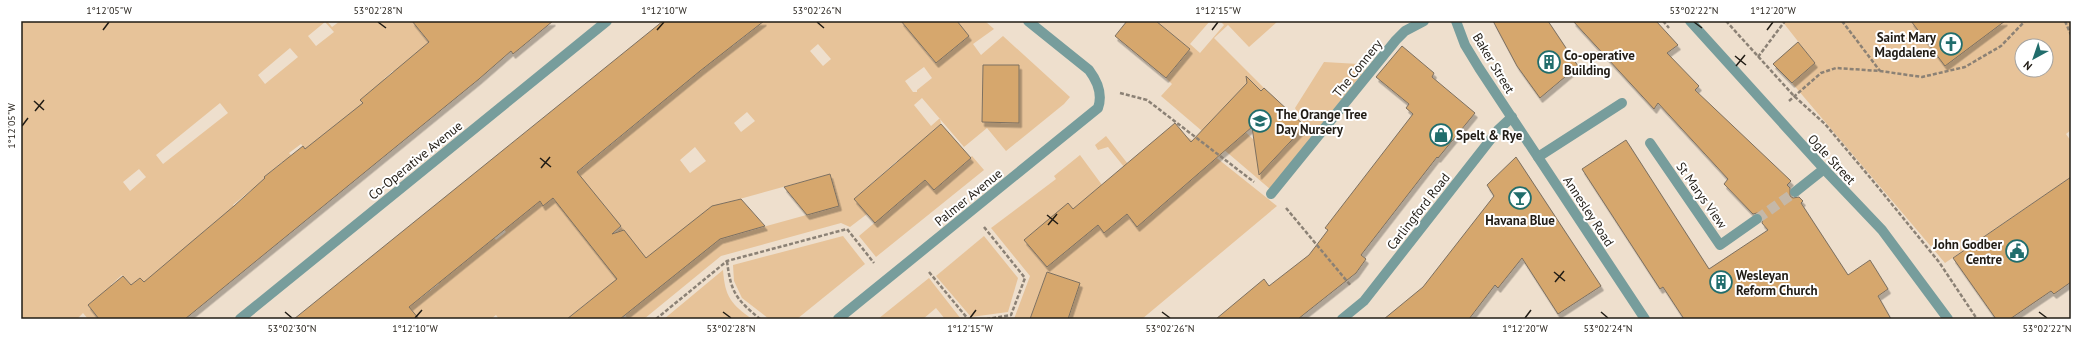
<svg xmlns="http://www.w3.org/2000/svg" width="2092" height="340" viewBox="0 0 2092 340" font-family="'PT Sans',sans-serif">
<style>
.green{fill:#e7c399;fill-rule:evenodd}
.building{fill:#d6a76d;stroke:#7d7060;filter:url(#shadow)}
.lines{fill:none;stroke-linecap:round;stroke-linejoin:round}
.minor-tunnel{stroke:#c5b8a8;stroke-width:10;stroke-dasharray:10 5;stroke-linecap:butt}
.path{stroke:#8b8175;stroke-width:2.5;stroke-dasharray:4 2;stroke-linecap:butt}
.minor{stroke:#779d9c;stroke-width:10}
.ticks{fill:none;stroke:#211c15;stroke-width:1.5}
.labels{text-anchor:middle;stroke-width:4;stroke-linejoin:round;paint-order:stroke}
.poi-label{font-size:13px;font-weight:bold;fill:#211c15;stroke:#fff;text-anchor:start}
.street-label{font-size:13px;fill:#211c15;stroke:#fff}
.neatline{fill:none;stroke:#211c15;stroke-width:1.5}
.ticks-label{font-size:10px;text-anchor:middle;fill:#211c15}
</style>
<defs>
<filter id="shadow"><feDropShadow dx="2.5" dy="4.5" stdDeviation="0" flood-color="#0004"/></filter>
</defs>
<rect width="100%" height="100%" fill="#eedfcd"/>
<g class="green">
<path d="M21,21H327L332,27L340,21H428L418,29L433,48L398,76L393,71L384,79L396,95L371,91L360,100L363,104L315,161L301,144L289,153L300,166L291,173L282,162L264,177L276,193L251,190L233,205L244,218L221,217L202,233L211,245L153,293L140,278L131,285L122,275L111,285L131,310L96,299L88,305L99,319H88L83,313L77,319H21ZM325,22L334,32L316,46L308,36ZM290,48L298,57L265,84L258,75ZM220,103L228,113L163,164L156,155ZM139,169L146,177L130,191L123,182Z"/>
<path d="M746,21H912L906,27L935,63L969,36L957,21H985L994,29L973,44L981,55L1003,36L1070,97L1064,104L1006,151L987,128L964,147L922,98L914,105L931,126L940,118L941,124L905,156L934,190L972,156L984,170L876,257L859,236L918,186L897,161L854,199L867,214L850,227L841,223L721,256L644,319H628L625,315L612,319L594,297L567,319H499L496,315L491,319H418L396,291L404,285L417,301L439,284L426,267L482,223L496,240L506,232L491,215L527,186L543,205L553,198L561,208L572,199L548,169L579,171L653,110L640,94L687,56L700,71L719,56L707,40L720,30L733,46L753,30ZM818,44L831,59L823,66L810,51ZM983,65H1019V123L982,122ZM924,67L932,78L917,90V92H913L905,81ZM747,112L755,121L741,132L734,123ZM695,147L706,161L690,173L680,160ZM830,174L839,206L727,237L718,205ZM604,205L621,228L594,249Z"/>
<polygon points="1156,21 1210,21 1190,44 1200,53 1224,25 1220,21 1278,21 1249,47 1228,25 1214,38 1264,88 1261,91 1250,80 1216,116 1239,126 1274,159 1305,126 1295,108 1324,62 1359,64 1365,70 1270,189 1161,96 1172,84 1166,78 1190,49"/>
<path d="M1782,21H2071V130L2066,134L2071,141V177L1945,263L1792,83L1815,63ZM2022,46H2046V70H2022Z"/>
<path d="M1106,136L1135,173L1209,163L1186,136L1208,151L1277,206L1142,319H1068L1080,283L1047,272L1030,319H1014L1030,276L991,228L1056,179L1054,176L1080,155L1102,185L1080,203L1104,232L1127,214L1137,226L1158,209L1108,147L1098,150L1095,145ZM1068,204L1069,249L1047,267L1024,240Z"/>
<polygon points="843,236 865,264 797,319 769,319 742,298 734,281 733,265"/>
<polygon points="984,236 1018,278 1008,312 971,317 936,276"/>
<path d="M723,270C725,297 731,304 752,319H664Z"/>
<polygon points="929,278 961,319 945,319 936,308 923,319 878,319"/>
</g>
<g class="building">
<polygon points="412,21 553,21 513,54 511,51 479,79 185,319 99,319 88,305 123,276 131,285 140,278 144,282 234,206 265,178 264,177 303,146 305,149 363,103 360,100 429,42"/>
<polygon points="663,21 764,21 700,71 577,172 621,226 612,234 624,230 646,258 712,206 741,199 765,226 720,239 620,319 567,319 617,279 553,198 543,206 540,201 409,307 419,319 294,319"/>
<polygon points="901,21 957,21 969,36 936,63"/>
<polygon points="1127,21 1156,21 1190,49 1166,78 1115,36"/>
<polygon points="1493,21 1548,21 1578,66 1540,98 1517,66"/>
<polygon points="1573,21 1656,21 1678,45 1667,53 1699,86 1695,90 1791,181 1787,185 1790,188 1790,196 1793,198 1799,197 1803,201 1801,203 1848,275 1870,260 1888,289 1878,296 1891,319 1684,319 1663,287 1660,289 1582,169 1626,140 1709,269 1768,230 1762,223 1763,219 1762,215 1757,213 1753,214 1724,184 1728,179 1658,103 1654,109"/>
<polygon points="1911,21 2005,21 1945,66"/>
<polygon points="1798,42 1815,63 1792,83 1773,64"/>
<polygon points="1402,46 1434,73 1432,77 1475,113 1438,158 1437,157 1361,255 1366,259 1356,273 1298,319 1216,319 1264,279 1269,286 1309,255 1328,230 1325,228 1413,114 1406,108 1409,104 1376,77"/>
<polygon points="983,65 1019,65 1019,123 982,122"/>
<polygon points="1246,76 1261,91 1264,88 1305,126 1259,175 1252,127 1137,227 1127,214 1104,233 1098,225 1047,267 1024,240 1068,203 1073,209 1175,123 1191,142 1247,83"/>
<polygon points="941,124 971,158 934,190 925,180 875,223 854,199"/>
<polygon points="1516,157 1601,286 1558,314 1522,258 1498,288 1495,285 1469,319 1384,319 1423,287 1494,196 1487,185"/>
<polygon points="830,174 839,206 807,215 784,187"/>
<polygon points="2071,177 2071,282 2054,294 2051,291 2010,319 1996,319 1953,258"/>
<polygon points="1047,272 1080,283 1068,319 1030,319"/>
</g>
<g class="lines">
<polyline class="minor-tunnel" points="1757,219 1795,192"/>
<g class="path">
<polyline points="1663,21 1669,28"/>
<polyline points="1726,21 1794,96 1825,124 1873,181 1939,262 1977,319"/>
<polyline points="1842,21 1880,71"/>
<polyline points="2065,21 2071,35"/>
<polyline points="1758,57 1785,21"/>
<polyline points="1120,93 1147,100 1254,182"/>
<polyline points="1789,101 1821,73 1836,68 1880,71 1922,77 1965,67 2001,46 2025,21"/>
<polyline points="1286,208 1351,286"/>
<polyline points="984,227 1025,278 1011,315 987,319"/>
<path d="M727,261C731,293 736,299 760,319"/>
<polyline points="929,272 968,319"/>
<polyline points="656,319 727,261 847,229 874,263"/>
</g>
<g class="minor">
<polyline points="1456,21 1465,45 1479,68 1645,319"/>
<polyline points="1690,21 1824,169 1882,230 1948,319"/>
<polyline points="1650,143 1720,245 1757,219"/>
<polyline points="1538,157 1622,103"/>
<polyline points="1795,192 1824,169"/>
<polyline points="1271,194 1396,40 1405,31 1424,21"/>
<polyline points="240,319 607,21"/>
<path d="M838,319L1098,108C1103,94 1098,82 1089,70L1028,21"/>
<polyline points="1342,319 1364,301 1498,130 1512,117"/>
</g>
</g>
<path class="ticks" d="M378,22L386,28M817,22L824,28M1694,22L1702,28M103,30L109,22M657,30L664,22M1212,30L1218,22M1767,30L1773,22M1735,56L1746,65M1736,66L1745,55M34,101L44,110M35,111L44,100M22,126L28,118M540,158L551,167M541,168L550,157M1047,215L1058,224M1048,225L1057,214M1554,272L1565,281M1555,282L1564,271M285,312L292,318M723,312L731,318M1162,312L1170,318M1601,312L1608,318M2039,312L2047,318M415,318L422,310M970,318L976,310M1525,318L1531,310"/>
<defs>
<g id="church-ring" transform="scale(1.15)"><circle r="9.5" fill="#fff" stroke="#216d6c" stroke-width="1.5"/><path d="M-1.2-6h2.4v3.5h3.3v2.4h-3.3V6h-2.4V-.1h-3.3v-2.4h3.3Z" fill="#216d6c"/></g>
<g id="building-ring" transform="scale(1.15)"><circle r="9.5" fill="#fff" stroke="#216d6c" stroke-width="1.5"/><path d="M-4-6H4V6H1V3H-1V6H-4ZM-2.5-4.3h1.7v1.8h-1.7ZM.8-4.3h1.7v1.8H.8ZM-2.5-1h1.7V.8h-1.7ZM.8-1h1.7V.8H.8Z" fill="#216d6c"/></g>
<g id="school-ring" transform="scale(1.15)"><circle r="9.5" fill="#fff" stroke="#216d6c" stroke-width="1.5"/><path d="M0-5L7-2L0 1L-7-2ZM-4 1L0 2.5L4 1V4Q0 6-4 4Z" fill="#216d6c"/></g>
<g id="shop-ring" transform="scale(1.15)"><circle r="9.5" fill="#fff" stroke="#216d6c" stroke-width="1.5"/><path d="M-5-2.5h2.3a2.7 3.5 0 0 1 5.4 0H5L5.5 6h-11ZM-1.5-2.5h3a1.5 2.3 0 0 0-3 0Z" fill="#216d6c"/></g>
<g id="bar-ring" transform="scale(1.15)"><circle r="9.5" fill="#fff" stroke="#216d6c" stroke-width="1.5"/><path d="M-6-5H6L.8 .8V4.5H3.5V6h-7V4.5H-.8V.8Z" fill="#216d6c"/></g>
<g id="civic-ring" transform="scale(1.15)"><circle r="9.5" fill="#fff" stroke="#216d6c" stroke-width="1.5"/><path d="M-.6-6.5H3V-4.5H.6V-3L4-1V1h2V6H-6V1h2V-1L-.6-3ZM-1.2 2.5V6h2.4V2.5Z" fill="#216d6c"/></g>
</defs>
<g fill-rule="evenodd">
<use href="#church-ring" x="1951" y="44"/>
<use href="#building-ring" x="1549" y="62"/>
<use href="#school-ring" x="1260" y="121"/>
<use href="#shop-ring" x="1441" y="135"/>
<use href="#bar-ring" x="1520" y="198"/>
<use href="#civic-ring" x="2017" y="251"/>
<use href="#building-ring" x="1721" y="282"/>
</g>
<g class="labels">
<g class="poi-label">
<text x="1936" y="42" text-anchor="end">Saint Mary<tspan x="1936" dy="15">Magdalene</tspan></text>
<text x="1564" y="60">Co-operative<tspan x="1564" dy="15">Building</tspan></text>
<text x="1276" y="119">The Orange Tree<tspan x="1276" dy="15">Day Nursery</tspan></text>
<text x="1456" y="140">Spelt &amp; Rye</text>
<text x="1520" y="225" text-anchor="middle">Havana Blue</text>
<text x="2002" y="249" text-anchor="end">John Godber<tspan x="2002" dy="15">Centre</tspan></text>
<text x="1736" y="280">Wesleyan<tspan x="1736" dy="15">Reform Church</tspan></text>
</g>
<g class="street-label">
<text transform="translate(1494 63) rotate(59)" y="5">Baker Street</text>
<text transform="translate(1357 68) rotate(-51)" y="5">The Connery</text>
<text transform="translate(1832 159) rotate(47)" y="5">Ogle Street</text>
<text transform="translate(415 160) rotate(-39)" y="5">Co-Operative Avenue</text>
<text transform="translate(1702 195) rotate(55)" y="5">St Marys View</text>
<text transform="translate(968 197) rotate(-39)" y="5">Palmer Avenue</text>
<text transform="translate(1418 211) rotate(-52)" y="5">Carlingford Road</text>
<text transform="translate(1589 211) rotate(57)" y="5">Annesley Road</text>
</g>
</g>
<rect width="2092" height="340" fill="none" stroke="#ffffff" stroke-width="44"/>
<g transform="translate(2034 58) rotate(220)"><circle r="19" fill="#ffffff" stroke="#a6a4a1"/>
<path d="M0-3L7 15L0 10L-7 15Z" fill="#216d6c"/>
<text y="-6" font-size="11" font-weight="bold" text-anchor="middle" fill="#211c15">N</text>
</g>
<rect x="22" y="22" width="2048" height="296" class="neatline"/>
<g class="ticks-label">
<text x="109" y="14">1°12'05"W</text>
<text x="378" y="14">53°02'28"N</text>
<text x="664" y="14">1°12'10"W</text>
<text x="817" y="14">53°02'26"N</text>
<text x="1218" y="14">1°12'15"W</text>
<text x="1694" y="14">53°02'22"N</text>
<text x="1773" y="14">1°12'20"W</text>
<text transform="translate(11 126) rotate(-90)" y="4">1°12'05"W</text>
<text x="292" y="332">53°02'30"N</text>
<text x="415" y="332">1°12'10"W</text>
<text x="731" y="332">53°02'28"N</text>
<text x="970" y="332">1°12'15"W</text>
<text x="1170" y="332">53°02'26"N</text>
<text x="1525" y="332">1°12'20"W</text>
<text x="1608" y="332">53°02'24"N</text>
<text x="2047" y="332">53°02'22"N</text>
</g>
</svg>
